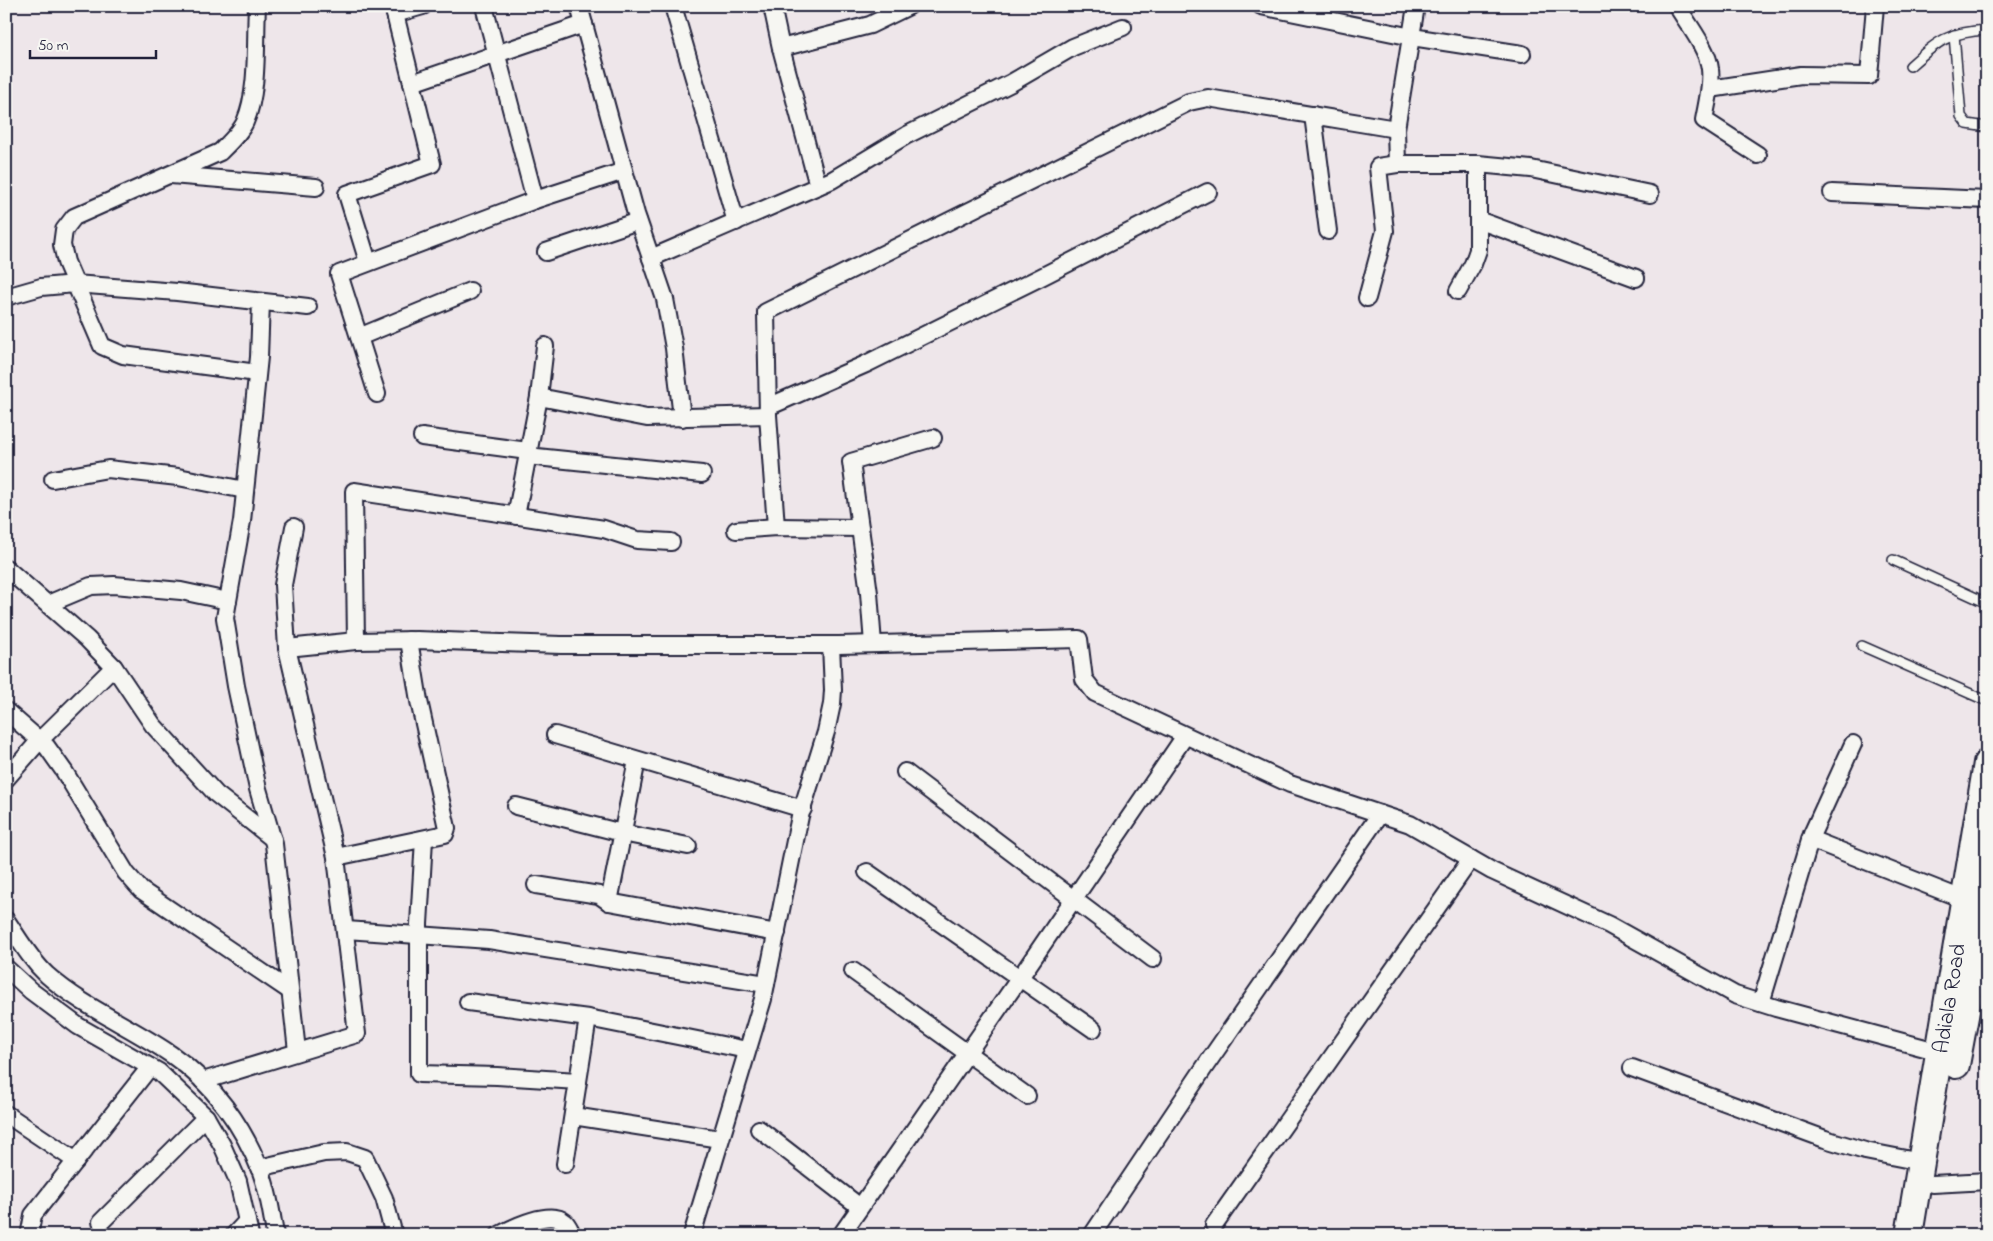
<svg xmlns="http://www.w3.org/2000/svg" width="1993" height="1241" viewBox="0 0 1993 1241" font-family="'Indie Flower',sans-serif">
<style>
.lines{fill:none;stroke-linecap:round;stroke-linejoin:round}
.lane-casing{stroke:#22223b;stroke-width:12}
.street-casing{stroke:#22223b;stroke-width:20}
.primary-casing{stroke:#22223b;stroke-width:30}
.lane{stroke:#f6f6f2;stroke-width:9}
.street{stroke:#f6f6f2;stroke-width:16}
.primary{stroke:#f6f6f2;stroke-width:26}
.labels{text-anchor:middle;stroke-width:4;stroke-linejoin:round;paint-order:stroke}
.street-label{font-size:22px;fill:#22223b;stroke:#f6f6f2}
</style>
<rect width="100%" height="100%" fill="#eee6ea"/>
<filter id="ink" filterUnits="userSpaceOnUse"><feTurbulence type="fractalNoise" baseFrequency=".02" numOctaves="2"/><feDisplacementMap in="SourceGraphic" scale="10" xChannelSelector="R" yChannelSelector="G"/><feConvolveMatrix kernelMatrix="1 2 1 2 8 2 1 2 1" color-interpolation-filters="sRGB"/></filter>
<g filter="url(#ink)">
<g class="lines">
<g class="lane-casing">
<g id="lane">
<polyline points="1954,35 1961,116 1967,124 1987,127"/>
<path d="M1910,66C1938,41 1948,32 1987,30"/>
<polyline points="1893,560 1987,603"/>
<polyline points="1862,646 1987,701"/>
</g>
</g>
<g class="street-casing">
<g id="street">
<path d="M257,6C255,40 259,91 245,122C240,133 229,143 220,152L74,217L64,230L62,245L66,262L102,346L123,355L257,373"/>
<polyline points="484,6 535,200"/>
<polyline points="579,6 636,214 665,299 674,348 682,418"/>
<polyline points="673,6 736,222"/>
<polyline points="772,6 781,48 818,186"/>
<polyline points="1261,6 1412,37 1522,54"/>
<path d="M1677,6C1687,23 1708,49 1710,69C1712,85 1707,103 1704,120L1758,155"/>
<polyline points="395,14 423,6"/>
<polyline points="781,48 870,25 909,6"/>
<polyline points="412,83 584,24"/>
<polyline points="1710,89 1801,75 1869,76 1875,6"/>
<polyline points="1313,115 1328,231"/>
<polyline points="1396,129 1397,164 1478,164 1531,169 1650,194"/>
<polyline points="171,175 316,187"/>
<polyline points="1832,193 1987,200"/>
<polyline points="1478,220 1636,278"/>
<polyline points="546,252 638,221"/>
<polyline points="651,258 832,180 907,135 1011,83 1073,47 1123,27"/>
<polyline points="368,262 347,194 432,164 393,6"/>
<polyline points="1458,291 1473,264 1478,250 1478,164"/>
<polyline points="6,297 41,287 75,284 177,292 308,307"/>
<polyline points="1367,298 1385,231 1378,167 1397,164"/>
<polyline points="261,302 259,357 242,521 225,618 236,686 258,789 274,844 297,1051"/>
<polyline points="359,337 470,291"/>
<polyline points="377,394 339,274 535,200 624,171"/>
<polyline points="539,397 647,418 768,415"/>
<polyline points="768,407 866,364 1039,278 1208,192"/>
<polyline points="422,437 528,451"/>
<polyline points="527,456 702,474"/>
<polyline points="53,479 108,469 178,477 245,490"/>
<polyline points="516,516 539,397 545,346"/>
<polyline points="776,527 768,415 766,312 1189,102 1208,98 1396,129 1416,6"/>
<polyline points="736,530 776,527 860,528"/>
<polyline points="6,568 87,639 114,667 153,725 216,794 273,839"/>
<polyline points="48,604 91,586 114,585 181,591 228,601"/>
<polyline points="356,641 354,491 604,529 637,540 671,542"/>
<polyline points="873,644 869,593 851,462 933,438"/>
<polyline points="287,648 356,641 417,640 561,645 839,645 1079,639 1084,679 1095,693 1290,784 1410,824 1492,871 1609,925 1735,995 1776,1008 1940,1052"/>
<polyline points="6,711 47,747 64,771 126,873 141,890 290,991"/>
<polyline points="555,735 803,809"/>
<polyline points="905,772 1153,959"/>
<polyline points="6,779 40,740 114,667"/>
<polyline points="516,806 622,833 688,846"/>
<polyline points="424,839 419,924 419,1074 497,1076 578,1081"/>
<polyline points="1810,839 1965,900"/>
<polyline points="336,857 445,834 447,828 419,701 409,640"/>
<polyline points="867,872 1093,1029"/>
<polyline points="536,885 599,895 609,902 777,933"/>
<polyline points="609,902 637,760"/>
<path d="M6,920C19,939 30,959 47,975C84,1008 132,1027 172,1055C212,1082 244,1127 261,1172C268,1191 272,1214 275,1235"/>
<polyline points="346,930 489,940 766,984"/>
<polyline points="6,968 31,991 78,1026 159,1072 206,1117 222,1145 238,1181 250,1235"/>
<polyline points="853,971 1027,1096"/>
<polyline points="468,1002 588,1018 747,1050"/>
<polyline points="1761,1003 1812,834 1853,744"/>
<polyline points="1632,1068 1825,1139 1865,1151 1921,1162"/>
<polyline points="203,1081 357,1034 336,857 287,648 283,585 294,527"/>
<polyline points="6,1114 76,1161"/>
<polyline points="573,1116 720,1139"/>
<polyline points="759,1129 860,1207"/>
<polyline points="565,1164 588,1018"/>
<polyline points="259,1168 324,1153 347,1152 365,1158 384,1198 394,1235"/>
<polyline points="1933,1184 1987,1181"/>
<polyline points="101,1222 206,1117"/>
<polyline points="1214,1225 1471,859"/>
<polyline points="31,1235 30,1231 33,1215 150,1067"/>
<polyline points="234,1235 247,1221"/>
<path d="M499,1235C514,1227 550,1209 565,1222C568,1225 570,1230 573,1235"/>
<polyline points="692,1235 763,999 800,816 826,732 832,704 833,690 831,645"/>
<polyline points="841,1235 1019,979 1185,736"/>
<polyline points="1092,1235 1206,1065 1380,814"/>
</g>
</g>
<g class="primary-casing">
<g id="primary">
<polyline points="1956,1065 1975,962 1987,881"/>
<path id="s1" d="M1909,1235L1987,763"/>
</g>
</g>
<use href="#lane" class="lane"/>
<use href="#street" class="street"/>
<use href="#primary" class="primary"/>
</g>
</g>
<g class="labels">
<g class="street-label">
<text dy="8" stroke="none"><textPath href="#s1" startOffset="240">Adiala Road</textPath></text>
</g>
</g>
<rect width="1993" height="1241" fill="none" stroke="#f6f6f2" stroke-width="25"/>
<rect x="12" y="12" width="1968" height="1216" fill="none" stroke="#22223b" stroke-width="2" filter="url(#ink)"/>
<path d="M30 50v8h126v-8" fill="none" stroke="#22223b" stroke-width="2.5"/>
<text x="38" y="50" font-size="15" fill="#22223b" stroke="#f6f6f2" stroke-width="4" paint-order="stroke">50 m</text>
</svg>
